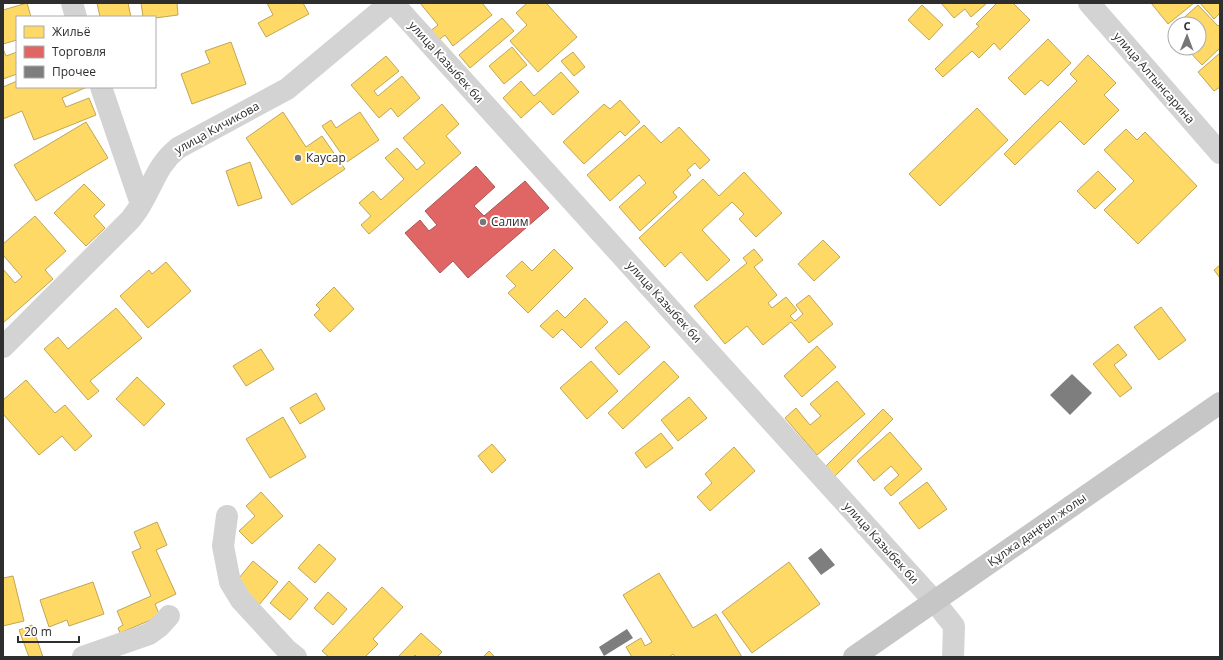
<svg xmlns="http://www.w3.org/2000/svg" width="1223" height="660" viewBox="0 0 1223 660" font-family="'Open Sans',sans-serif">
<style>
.homes{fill:#ffd966;stroke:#c0a655}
.shops{fill:#e06666;stroke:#ab5555}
.building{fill:#7e7e7e}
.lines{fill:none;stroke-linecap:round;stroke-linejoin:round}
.minor{stroke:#d3d3d3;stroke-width:22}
.major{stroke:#c6c6c6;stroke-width:22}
.poi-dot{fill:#777;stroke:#fff;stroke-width:1.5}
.labels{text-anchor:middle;stroke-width:4;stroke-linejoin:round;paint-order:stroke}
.street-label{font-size:12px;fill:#2e2e2e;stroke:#fff}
.poi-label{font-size:12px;fill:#2e2e2e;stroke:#fff;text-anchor:start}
</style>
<rect width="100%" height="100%" fill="#fff"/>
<g class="homes">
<polygon points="27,3 31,17 17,17 17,40 3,44 3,10"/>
<polygon points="97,3 128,3 131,17 100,17"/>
<polygon points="141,3 177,3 178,15 155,18 143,17"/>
<polygon points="267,3 303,3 309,14 266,37 258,23 273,15"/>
<polygon points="420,3 482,3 492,15 453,46 445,35 436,42 429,32 438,25"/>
<polygon points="527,3 549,3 547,4 577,37 538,72 510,41 527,25 516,13"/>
<polygon points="941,3 987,3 971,17 965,9 954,18"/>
<polygon points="997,3 1013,3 1030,20 1000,50 994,43 979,58 972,51 943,77 935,69 979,26 976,24"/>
<polygon points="1151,3 1194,3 1168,24"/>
<polygon points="1200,3 1220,3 1220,13 1214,19"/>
<polygon points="922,5 943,25 929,40 908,20"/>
<polygon points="1198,5 1218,26 1220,24 1220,48 1202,65 1186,48 1199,48 1199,24 1177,24"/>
<polygon points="502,18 514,31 470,68 459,55"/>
<polygon points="1175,26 1175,36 1170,30"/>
<polygon points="1048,39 1071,63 1048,86 1041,80 1025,95 1008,78"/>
<polygon points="231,42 246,84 192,104 181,74 210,63 205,51"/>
<polygon points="512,47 527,65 504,84 489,66"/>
<polygon points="3,49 6,56 17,52 17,74 3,79"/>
<polygon points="573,52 585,67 574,76 561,61"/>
<polygon points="1220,53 1220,87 1214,91 1198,72"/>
<polygon points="1088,55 1116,83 1104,95 1119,110 1084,145 1060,121 1015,165 1004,154 1077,81 1070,74"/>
<polygon points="386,56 399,71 374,91 378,96 402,76 420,98 398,117 391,108 379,118 351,85"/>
<polygon points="561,72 579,92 553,115 540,101 521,118 503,98 521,81 534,96"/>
<polygon points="17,81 17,87 87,87 62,98 66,107 89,98 96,115 34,140 22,111 3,119 3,87"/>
<polygon points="620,100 640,122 625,136 620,131 584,164 563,142 604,104 610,109"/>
<polygon points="442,104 459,124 446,136 461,153 369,234 361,225 371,216 359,203 373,191 381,200 404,179 385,158 397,148 417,170 425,163 403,138"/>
<polygon points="977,108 1008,140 940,206 909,174"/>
<polygon points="283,112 306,147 322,136 345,169 292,205 246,138"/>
<polygon points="360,112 379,140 347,162 322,126 331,120 336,128"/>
<polygon points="86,122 108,158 36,201 14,165"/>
<polygon points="644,125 661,143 679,127 710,160 700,169 695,163 687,170 691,175 673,192 677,197 640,231 619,207 646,183 639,175 610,201 587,175"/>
<polygon points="1126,129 1137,140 1145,132 1197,186 1138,244 1104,210 1134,181 1104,150"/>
<polygon points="250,162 262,198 238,206 226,171"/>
<polygon points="1098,171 1116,189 1095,209 1077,191"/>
<polygon points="744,172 782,213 756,237 739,219 744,214 732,202 702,230 730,260 707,281 681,252 665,267 639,238 703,179 719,196"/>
<polygon points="84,184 105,205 94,216 105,228 86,246 54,213"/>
<polygon points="35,216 66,251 45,270 53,279 3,323 3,269 15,283 22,277 3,255 3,244"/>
<polygon points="823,240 840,257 814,281 798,264"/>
<polygon points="554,249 573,268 528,313 508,293 516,286 506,276 522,261 532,271"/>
<polygon points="754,249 763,260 754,267 777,295 768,303 772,308 786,297 797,310 790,316 795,321 803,314 796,305 809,295 833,324 809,343 791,322 763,345 747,326 725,344 694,306 747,263 743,258"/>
<polygon points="166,262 191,291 148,328 120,296 149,270 152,274"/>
<polygon points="1220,265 1220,278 1214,270"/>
<polygon points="334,287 354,309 330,332 314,315 320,309 316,305"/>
<polygon points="585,298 608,322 581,348 562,329 553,338 540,326 557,310 565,318"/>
<polygon points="1161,307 1186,340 1159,360 1134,327"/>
<polygon points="116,308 142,338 90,381 99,391 88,400 44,349 58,337 68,349"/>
<polygon points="626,321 650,347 619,375 595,348"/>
<polygon points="1118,344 1127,355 1114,365 1132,388 1120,397 1093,364"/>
<polygon points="817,346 836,367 802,397 784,376"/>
<polygon points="261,349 274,369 246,386 233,366"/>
<polygon points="591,361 618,391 587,419 560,388"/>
<polygon points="664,361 679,377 623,429 608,413"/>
<polygon points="137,377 165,404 144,426 116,399"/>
<polygon points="26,380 55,413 65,405 92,436 75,451 62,436 39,455 3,414 3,400"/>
<polygon points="837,381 865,414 817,455 785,418 796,408 810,425 821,416 810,404"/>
<polygon points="316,393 325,409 300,424 290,408"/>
<polygon points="689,397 707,418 678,441 661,420"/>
<polygon points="883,409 893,419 833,478 824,468"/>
<polygon points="283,417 306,457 270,478 246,439"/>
<polygon points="890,432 922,469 891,496 884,488 899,475 891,466 874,481 857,461"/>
<polygon points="661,433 673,448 646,468 635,453"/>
<polygon points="492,444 506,460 492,473 478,456"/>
<polygon points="734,447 755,471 710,511 697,497 712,483 705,474"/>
<polygon points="927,482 947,509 919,529 899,503"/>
<polygon points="261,492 283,516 252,544 239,531 255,516 246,506"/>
<polygon points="157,522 167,545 156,550 176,594 155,604 160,616 120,633 118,628 123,625 117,611 151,596 132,552 141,548 134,532"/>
<polygon points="319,544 336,559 315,583 298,568"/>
<polygon points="253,561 278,582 259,605 234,584"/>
<polygon points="789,562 820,604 752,653 722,612"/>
<polygon points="659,573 693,628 716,614 742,657 675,657 673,654 669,657 632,657 626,647 641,638 645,646 652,642 623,595"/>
<polygon points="13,576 24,621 3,626 3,578"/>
<polygon points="289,581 308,599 290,620 270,603"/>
<polygon points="93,582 104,614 69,626 67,620 49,627 40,600"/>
<polygon points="382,587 403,607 373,639 378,644 365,657 329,657 322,651"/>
<polygon points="328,592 347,609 333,625 314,608"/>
<polygon points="32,625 43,657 29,657 19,630"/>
<polygon points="421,633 442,652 437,657 417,657 415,655 414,657 398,657"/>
<polygon points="489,651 495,657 483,657"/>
</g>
<polygon class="shops" points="476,166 495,187 474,206 484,216 525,181 549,208 468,278 453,261 440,273 405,233 420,220 429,231 437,225 425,211"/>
<g class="building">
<polygon points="1072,374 1092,393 1070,415 1050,395"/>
<polygon points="821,548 835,565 821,575 808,558"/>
<polygon points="627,629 633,638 604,656 599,647"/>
</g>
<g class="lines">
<g class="minor">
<polyline points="72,3 76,17"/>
<polyline points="393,3 935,602 954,626 953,657"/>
<polyline points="1089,3 1220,153"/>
<polyline points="101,87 141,204"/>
<path d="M3,347L130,220C134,215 138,210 141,204C154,183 157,165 178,148L287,89L390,3"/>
<polyline points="227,516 223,546 230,582 241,600 286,649 296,657"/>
<polyline points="83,657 149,634 160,626 169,616"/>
</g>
<polyline class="major" points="854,657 1220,403"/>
</g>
<g class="poi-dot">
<circle cx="298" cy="158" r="4"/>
<circle cx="483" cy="222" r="4"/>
</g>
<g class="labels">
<g class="street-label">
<text transform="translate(446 62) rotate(48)" y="4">улица Казыбек би</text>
<text transform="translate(1154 78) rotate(49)" y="4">улица Алтынсарина</text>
<text transform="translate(217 128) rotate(-29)" y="4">улица Кичикова</text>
<text transform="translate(664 302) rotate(48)" y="4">улица Казыбек би</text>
<text transform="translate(1037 530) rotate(-35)" y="4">Құлжа даңғыл жолы</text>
<text transform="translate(881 543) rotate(48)" y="4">улица Казыбек би</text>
</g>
<g class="poi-label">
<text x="306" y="162">Каусар</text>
<text x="491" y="226">Салим</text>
</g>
</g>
<rect width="1223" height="660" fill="none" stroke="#2e2e2e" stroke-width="8"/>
<rect x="16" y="16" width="140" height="72" fill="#ffffff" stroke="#ababab"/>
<rect x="24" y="26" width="20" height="12" fill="#ffd966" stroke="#ababab"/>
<text x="52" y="36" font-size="12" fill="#2e2e2e">Жильё</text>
<rect x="24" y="46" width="20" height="12" fill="#e06666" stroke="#ababab"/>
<text x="52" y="56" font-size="12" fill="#2e2e2e">Торговля</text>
<rect x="24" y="66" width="20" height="12" fill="#7e7e7e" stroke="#ababab"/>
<text x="52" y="76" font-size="12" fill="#2e2e2e">Прочее</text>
<g transform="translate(1187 36) rotate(1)"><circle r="19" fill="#ffffff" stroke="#ababab"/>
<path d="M0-3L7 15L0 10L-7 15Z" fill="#777777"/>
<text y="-6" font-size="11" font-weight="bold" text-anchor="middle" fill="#2e2e2e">С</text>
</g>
<path d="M18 636v6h61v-6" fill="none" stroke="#2e2e2e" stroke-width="2"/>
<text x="24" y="636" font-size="12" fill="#2e2e2e" stroke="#ffffff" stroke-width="3" paint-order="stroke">20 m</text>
</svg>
